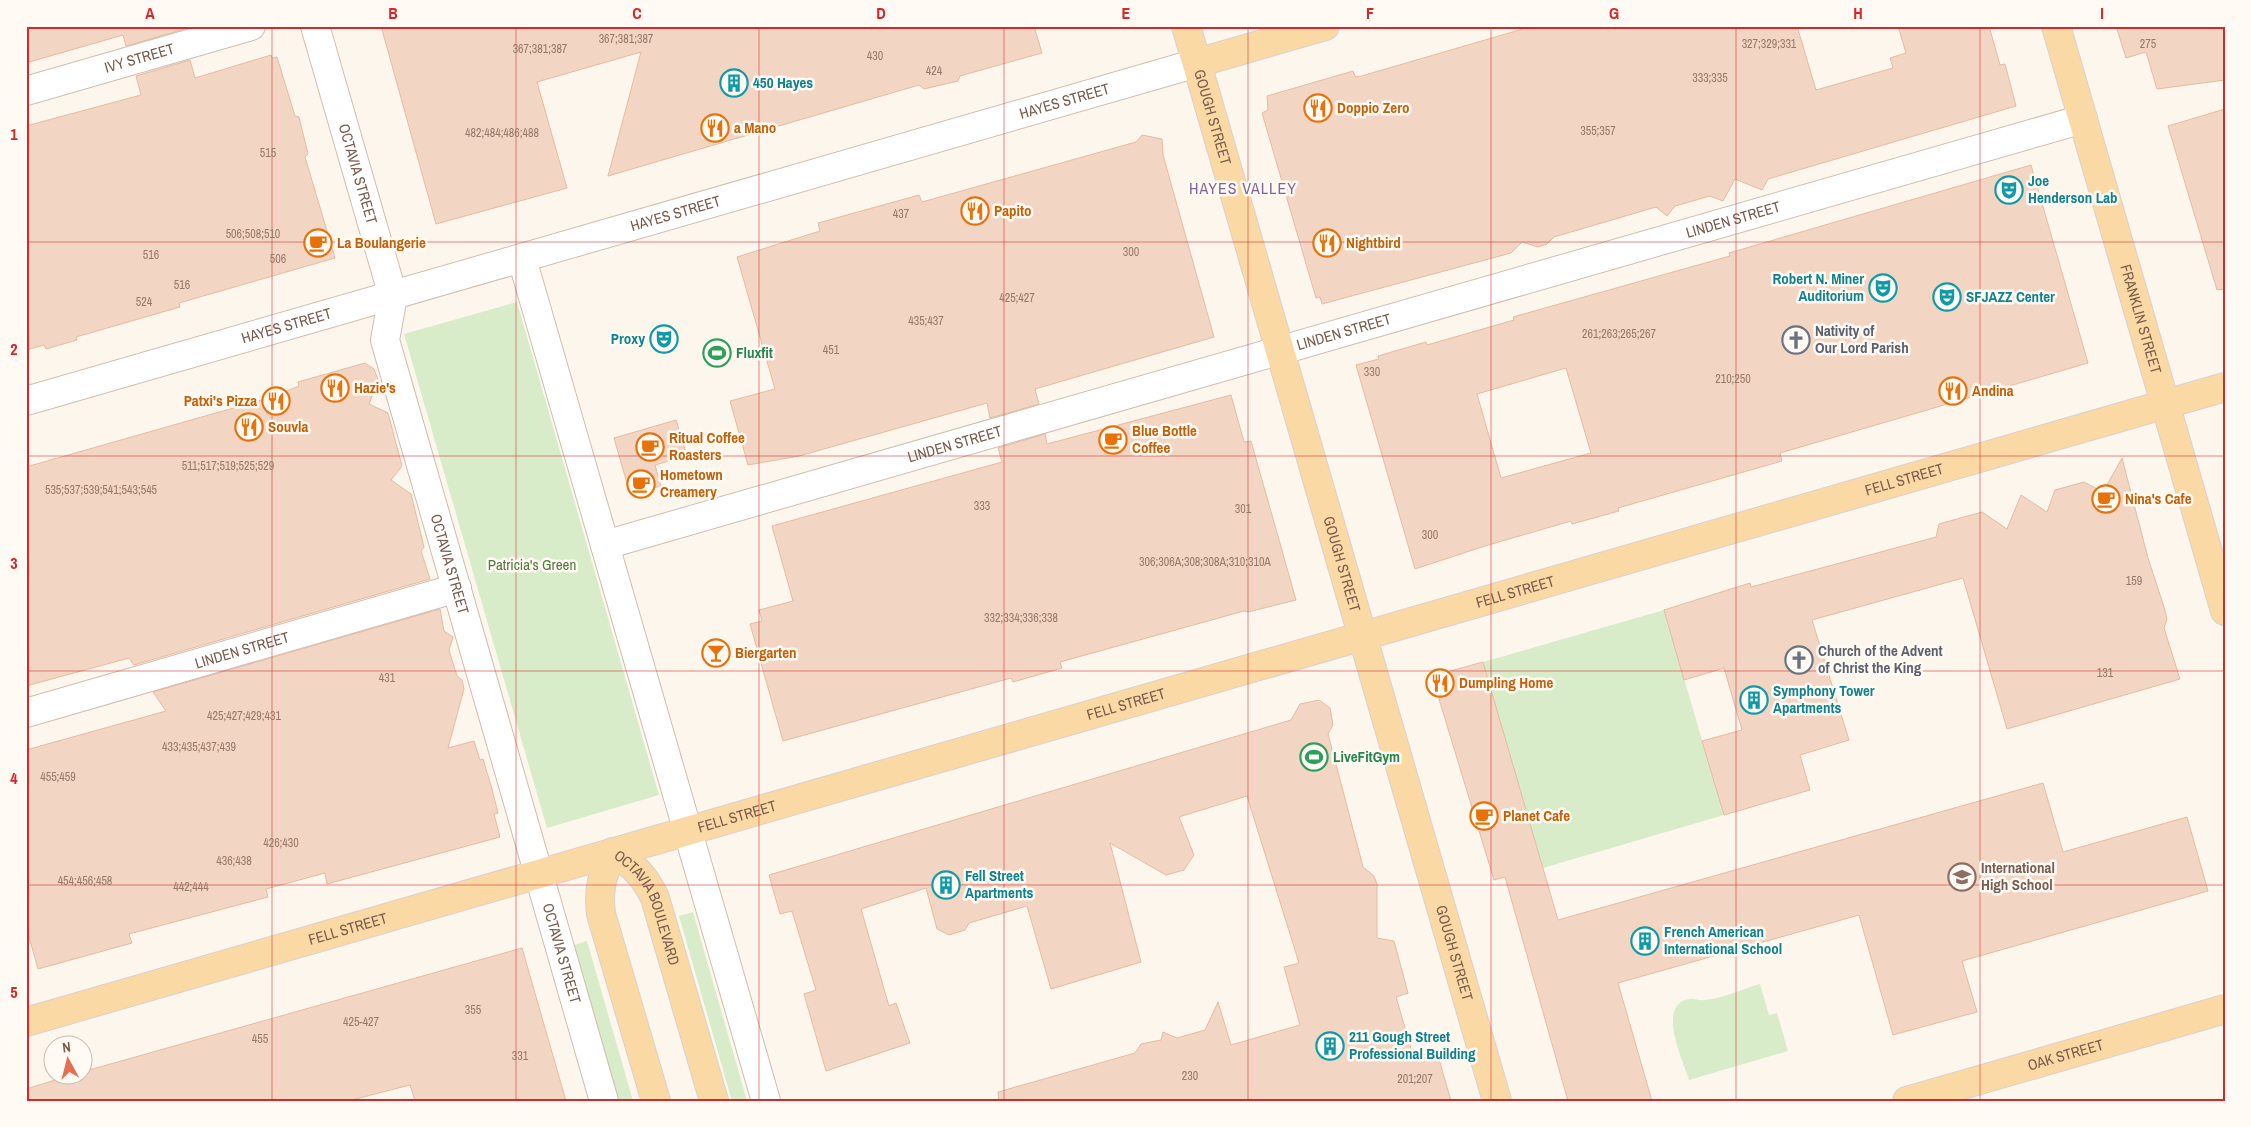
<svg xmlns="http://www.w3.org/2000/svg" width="2251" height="1127" viewBox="0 0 2251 1127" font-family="'Archivo Narrow',sans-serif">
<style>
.green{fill:#d8ecc9}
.building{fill:#f3d5c3;stroke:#e6bba3;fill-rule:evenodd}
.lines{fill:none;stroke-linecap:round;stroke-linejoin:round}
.minor-casing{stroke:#d1beb0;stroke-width:30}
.major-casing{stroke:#dad1cd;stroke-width:30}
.minor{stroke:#fff;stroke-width:28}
.major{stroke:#fbd9a5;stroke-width:28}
.grid{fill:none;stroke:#d62828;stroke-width:1;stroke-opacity:0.55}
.labels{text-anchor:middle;stroke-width:5;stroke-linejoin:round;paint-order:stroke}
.number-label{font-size:12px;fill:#987a6a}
.street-label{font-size:15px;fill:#7a5c4d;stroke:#fffaf3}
.culture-label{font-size:15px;font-weight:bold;fill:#0d838f;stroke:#fffaf3;text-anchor:start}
.food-label{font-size:15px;font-weight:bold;fill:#c56008;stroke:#fffaf3;text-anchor:start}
.worship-label{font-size:15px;font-weight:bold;fill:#5b616d;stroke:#fffaf3;text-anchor:start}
.leisure-label{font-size:15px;font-weight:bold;fill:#27864d;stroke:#fffaf3;text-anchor:start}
.park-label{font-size:15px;fill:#537a41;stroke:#fffaf3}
.education-label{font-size:15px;font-weight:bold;fill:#785e54;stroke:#fffaf3;text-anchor:start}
.neighbourhood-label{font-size:16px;letter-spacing:1px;fill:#846695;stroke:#fffaf3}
.neatline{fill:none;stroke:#d62828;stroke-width:2}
.grid-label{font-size:16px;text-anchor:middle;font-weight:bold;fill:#d62828}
</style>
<rect width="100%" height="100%" fill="#fdf6ec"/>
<g class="green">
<polygon points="517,302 659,795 547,828 404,334"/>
<polygon points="1664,610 1724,815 1543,868 1483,662"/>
<polygon points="693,912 747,1101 732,1101 679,916"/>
<polygon points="587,941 633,1101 618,1101 574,945"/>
<path d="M1760,984L1769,1015L1777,1013L1788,1051L1689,1080C1683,1061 1656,1004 1689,999C1694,998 1699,1001 1704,1000C1722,999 1742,989 1760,984Z"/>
</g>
<g class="building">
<polygon points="26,26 185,26 185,29 126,46 123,35 26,63"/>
<polygon points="381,26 1034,26 1042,53 960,76 958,81 924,89 919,85 608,176 641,52 537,82 567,188 436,224"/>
<polygon points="1533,26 1797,26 1816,90 1893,68 1890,58 1906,53 1898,26 1989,26 2000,65 2005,64 2016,106 1768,179 1762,190 1735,179 1723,201 1710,196 1675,206 1667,216 1656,207 1554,237 1547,244 1538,247 1522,242 1511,253 1322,304 1320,297 1316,298 1262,113 1268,110 1267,96 1353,71 1355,76 1358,77"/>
<polygon points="2116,26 2225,26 2225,80 2157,89 2146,52 2126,58"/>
<polygon points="271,55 272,58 277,57 295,116 299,117 308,154 305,157 335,258 179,303 180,307 76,337 77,340 46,349 44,345 26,350 26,126 141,95 136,76 190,60 195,78"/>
<polygon points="2225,109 2225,289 2217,290 2168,126"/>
<polygon points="1142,135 1162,139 1163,155 1214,337 1035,389 1039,404 990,418 987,403 799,456 748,465 730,401 775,389 737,257 820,231 818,223 919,195 922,202 1136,142"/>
<path d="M2031,165L2088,363L1780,453L1782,461L1618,508L1619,511L1572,524L1571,521L1485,546L1415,569L1356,365L1379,359L1378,356L1426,342L1427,345L1514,320L1513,317L1730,256L1729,253ZM1566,368L1591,453L1501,478L1477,394Z"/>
<polygon points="365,363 374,369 378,380 369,404 388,413 402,466 391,480 411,494 424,547 421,551 430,579 134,665 129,658 26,686 26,467 272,397 299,386 298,382"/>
<polygon points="1231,395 1244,442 1251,441 1296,600 1248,612 1244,611 1060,662 1062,668 1013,682 1011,678 783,741 750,624 762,621 759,610 793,601 772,526 1002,462 998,448 1045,434 1047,444"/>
<polygon points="676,420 687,456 655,465 661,486 630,494 614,438"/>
<polygon points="2122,458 2148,558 2164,607 2167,619 2164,628 2180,679 2007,729 1963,578 1812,620 1849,740 1800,755 1810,790 1724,815 1702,741 1742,730 1724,668 1684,680 1664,610 1750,583 1751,587 1936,537 1939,524 1982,512 2007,529 2021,495 2047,512 2055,490 2084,482 2103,492"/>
<polygon points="440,609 444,631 453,637 449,650 457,676 462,680 464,689 448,748 474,741 480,760 483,759 492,789 498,813 494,814 500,837 327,884 325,873 266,889 268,897 129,934 132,943 38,969 26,926 26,750 166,711 153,692"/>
<polygon points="1483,662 1558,920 2043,783 2063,852 2187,817 2208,891 1962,961 1977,1012 1893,1035 1859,915 1618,983 1652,1101 1568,1101 1505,877 1494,880 1432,676"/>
<polygon points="1319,700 1330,708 1333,725 1328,734 1363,867 1374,876 1377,884 1377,938 1394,941 1408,993 1396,997 1413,1055 1437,1052 1451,1101 999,1101 998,1092 1135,1053 1141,1044 1161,1040 1163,1032 1177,1038 1205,1030 1218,1002 1231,1045 1300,1025 1284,967 1299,963 1247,796 1179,817 1194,855 1184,870 1166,875 1110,843 1141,962 1051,989 1027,906 969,923 965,930 949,935 937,929 926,888 861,909 889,1006 896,1003 910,1043 826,1071 804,994 816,990 792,911 780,914 769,875 1291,720 1300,704"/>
<polygon points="522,948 566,1101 415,1101 410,1085 348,1101 26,1101 26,1089 75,1074 82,1074 82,1072"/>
</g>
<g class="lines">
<g class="minor-casing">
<g id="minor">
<path id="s1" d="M315,26L393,296L385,340L604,1101"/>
<path id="s2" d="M26,91L251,26"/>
<polyline points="522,259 766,1101"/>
<path id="s3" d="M26,401L1197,63"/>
<path id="s4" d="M605,545L2083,119"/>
<path id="s5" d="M26,713L457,588"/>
</g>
</g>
<g class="major-casing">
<g id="major">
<path id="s6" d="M1186,26L1497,1101"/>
<path id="s7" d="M2056,26L2225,611"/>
<polyline points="1197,63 1325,26"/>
<path id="s8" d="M613,852C633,865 645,876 655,898L714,1101"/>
<path d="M613,852C602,876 598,887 601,914L656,1101"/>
<path id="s9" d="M26,1022L2225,387"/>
<path id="s10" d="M1907,1101L2225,1009"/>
</g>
</g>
<use href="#minor" class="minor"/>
<use href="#major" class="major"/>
</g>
<path class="grid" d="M272,26V1101M516,26V1101M759,26V1101M1004,26V1101M1248,26V1101M1491,26V1101M1736,26V1101M1980,26V1101M26,242H2225M26,456H2225M26,671H2225M26,885H2225"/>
<defs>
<g id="building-ring" transform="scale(1.4375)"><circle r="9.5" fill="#fffaf3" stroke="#0f9aa8" stroke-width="1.5"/><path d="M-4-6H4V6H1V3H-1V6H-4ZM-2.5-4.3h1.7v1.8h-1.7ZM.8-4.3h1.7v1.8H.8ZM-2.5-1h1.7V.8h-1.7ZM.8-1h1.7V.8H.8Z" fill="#0f9aa8"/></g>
<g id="restaurant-ring" transform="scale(1.4375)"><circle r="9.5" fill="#fffaf3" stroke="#e8710a" stroke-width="1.5"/><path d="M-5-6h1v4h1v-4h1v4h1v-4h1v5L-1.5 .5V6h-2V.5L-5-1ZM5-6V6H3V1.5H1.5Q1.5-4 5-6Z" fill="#e8710a"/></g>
<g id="theatre-ring" transform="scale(1.4375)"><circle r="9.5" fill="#fffaf3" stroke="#0f9aa8" stroke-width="1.5"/><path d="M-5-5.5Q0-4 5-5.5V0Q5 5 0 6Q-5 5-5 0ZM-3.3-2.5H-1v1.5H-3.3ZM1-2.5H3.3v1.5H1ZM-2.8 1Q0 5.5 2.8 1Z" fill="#0f9aa8"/></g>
<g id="cafe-ring" transform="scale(1.4375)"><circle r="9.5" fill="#fffaf3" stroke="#e8710a" stroke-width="1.5"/><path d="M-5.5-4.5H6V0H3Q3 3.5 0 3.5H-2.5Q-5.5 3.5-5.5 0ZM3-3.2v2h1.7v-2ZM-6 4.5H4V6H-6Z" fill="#e8710a"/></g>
<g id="church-ring" transform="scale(1.4375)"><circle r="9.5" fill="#fffaf3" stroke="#6b7280" stroke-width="1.5"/><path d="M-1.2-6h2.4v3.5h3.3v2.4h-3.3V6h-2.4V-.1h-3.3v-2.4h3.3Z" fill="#6b7280"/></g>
<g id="stadium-ring" transform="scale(1.4375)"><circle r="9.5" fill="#fffaf3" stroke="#2e9e5b" stroke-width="1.5"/><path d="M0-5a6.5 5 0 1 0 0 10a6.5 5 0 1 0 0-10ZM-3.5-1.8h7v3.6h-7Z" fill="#2e9e5b"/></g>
<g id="bar-ring" transform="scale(1.4375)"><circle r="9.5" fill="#fffaf3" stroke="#e8710a" stroke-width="1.5"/><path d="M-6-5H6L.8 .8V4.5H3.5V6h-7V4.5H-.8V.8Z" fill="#e8710a"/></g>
<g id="school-ring" transform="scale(1.4375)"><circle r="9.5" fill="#fffaf3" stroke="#8d6e63" stroke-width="1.5"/><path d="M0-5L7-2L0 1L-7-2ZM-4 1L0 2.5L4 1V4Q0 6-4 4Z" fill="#8d6e63"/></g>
</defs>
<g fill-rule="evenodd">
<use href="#building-ring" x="734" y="83"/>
<use href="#restaurant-ring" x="1318" y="108"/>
<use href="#restaurant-ring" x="715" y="128"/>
<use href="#theatre-ring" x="2009" y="190"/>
<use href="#restaurant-ring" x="975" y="211"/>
<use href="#cafe-ring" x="318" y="243"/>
<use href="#restaurant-ring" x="1327" y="243"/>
<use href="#theatre-ring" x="1883" y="288"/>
<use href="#theatre-ring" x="1947" y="297"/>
<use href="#theatre-ring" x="664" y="339"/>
<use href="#church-ring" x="1796" y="340"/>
<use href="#stadium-ring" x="717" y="353"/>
<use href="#restaurant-ring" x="335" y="388"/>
<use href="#restaurant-ring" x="1953" y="391"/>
<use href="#restaurant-ring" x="276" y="401"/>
<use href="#restaurant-ring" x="249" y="427"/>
<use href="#cafe-ring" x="1113" y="440"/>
<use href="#cafe-ring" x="650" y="447"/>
<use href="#cafe-ring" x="641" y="484"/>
<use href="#cafe-ring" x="2106" y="499"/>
<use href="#bar-ring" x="716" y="653"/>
<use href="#church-ring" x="1799" y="660"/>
<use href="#restaurant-ring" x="1440" y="683"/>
<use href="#building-ring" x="1754" y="700"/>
<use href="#stadium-ring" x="1314" y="757"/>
<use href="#cafe-ring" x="1484" y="816"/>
<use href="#school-ring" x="1962" y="877"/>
<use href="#building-ring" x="946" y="885"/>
<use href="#building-ring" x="1645" y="941"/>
<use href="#building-ring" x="1330" y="1046"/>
</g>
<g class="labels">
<g class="number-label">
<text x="626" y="43">367;381;387</text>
<text x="1769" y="48">327;329;331</text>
<text x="2148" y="48">275</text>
<text x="540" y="53">367;381;387</text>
<text x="875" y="60">430</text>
<text x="934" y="75">424</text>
<text x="1710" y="82">333;335</text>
<text x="1598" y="135">355;357</text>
<text x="502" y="137">482;484;486;488</text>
<text x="268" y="157">515</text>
<text x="901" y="218">437</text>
<text x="253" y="238">506;508;510</text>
<text x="1131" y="256">300</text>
<text x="151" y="259">516</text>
<text x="278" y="263">506</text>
<text x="182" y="289">516</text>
<text x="1017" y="302">425;427</text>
<text x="144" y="306">524</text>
<text x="926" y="325">435;437</text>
<text x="1619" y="338">261;263;265;267</text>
<text x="831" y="354">451</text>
<text x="1372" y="376">330</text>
<text x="1733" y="383">210;250</text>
<text x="228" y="470">511;517;519;525;529</text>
<text x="101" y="494">535;537;539;541;543;545</text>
<text x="982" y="510">333</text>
<text x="1243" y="513">301</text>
<text x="1430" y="539">300</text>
<text x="1205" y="566">306;306A;308;308A;310;310A</text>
<text x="2134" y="585">159</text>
<text x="1021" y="622">332;334;336;338</text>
<text x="2105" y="677">131</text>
<text x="387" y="682">431</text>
<text x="244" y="720">425;427;429;431</text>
<text x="199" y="751">433;435;437;439</text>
<text x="58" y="781">455;459</text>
<text x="281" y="847">426;430</text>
<text x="234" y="865">436;438</text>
<text x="85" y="885">454;456;458</text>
<text x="191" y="891">442;444</text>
<text x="473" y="1014">355</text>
<text x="361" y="1026">425-427</text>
<text x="260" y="1043">455</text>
<text x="520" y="1060">331</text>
<text x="1190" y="1080">230</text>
<text x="1415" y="1083">201;207</text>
</g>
<g class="street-label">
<text dy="5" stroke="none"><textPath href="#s2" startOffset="118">IVY STREET</textPath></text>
<text dy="5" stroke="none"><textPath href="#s3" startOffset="1081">HAYES STREET</textPath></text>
<text dy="5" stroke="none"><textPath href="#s6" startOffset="95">GOUGH STREET</textPath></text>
<text dy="5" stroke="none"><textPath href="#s1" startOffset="154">OCTAVIA STREET</textPath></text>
<text dy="5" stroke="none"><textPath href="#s3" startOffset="676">HAYES STREET</textPath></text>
<text dy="5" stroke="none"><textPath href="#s4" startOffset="1174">LINDEN STREET</textPath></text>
<text dy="5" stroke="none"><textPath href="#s7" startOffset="305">FRANKLIN STREET</textPath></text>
<text dy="5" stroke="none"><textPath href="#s3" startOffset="271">HAYES STREET</textPath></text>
<text dy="5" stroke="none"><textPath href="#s4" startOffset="769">LINDEN STREET</textPath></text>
<text dy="5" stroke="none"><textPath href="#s4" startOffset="364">LINDEN STREET</textPath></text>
<text dy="5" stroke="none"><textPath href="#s9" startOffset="1955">FELL STREET</textPath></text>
<text dy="5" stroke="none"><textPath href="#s1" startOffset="559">OCTAVIA STREET</textPath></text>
<text dy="5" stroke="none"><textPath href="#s6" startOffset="560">GOUGH STREET</textPath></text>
<text dy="5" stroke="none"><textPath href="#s9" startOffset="1550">FELL STREET</textPath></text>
<text dy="5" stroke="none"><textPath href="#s5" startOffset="225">LINDEN STREET</textPath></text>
<text dy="5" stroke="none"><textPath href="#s9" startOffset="1145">FELL STREET</textPath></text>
<text dy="5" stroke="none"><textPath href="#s9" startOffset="740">FELL STREET</textPath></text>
<text dy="5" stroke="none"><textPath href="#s8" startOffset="68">OCTAVIA BOULEVARD</textPath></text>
<text dy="5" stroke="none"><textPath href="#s9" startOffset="335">FELL STREET</textPath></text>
<text dy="5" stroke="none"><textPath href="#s1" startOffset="964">OCTAVIA STREET</textPath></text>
<text dy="5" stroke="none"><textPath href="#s6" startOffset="965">GOUGH STREET</textPath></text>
<text dy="5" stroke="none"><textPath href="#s10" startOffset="165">OAK STREET</textPath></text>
</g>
<g class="culture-label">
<text x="753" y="88">450 Hayes</text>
<text x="2028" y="186">Joe<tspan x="2028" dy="17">Henderson Lab</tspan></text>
<text x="1864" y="284" text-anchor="end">Robert N. Miner<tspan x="1864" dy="17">Auditorium</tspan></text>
<text x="1966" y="302">SFJAZZ Center</text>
<text x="645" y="344" text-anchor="end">Proxy</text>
<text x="1773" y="696">Symphony Tower<tspan x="1773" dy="17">Apartments</tspan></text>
<text x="965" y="881">Fell Street<tspan x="965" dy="17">Apartments</tspan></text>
<text x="1664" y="937">French American<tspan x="1664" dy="17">International School</tspan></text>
<text x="1349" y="1042">211 Gough Street<tspan x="1349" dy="17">Professional Building</tspan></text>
</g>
<g class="food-label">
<text x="1337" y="113">Doppio Zero</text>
<text x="734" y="133">a Mano</text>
<text x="994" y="216">Papito</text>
<text x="337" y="248">La Boulangerie</text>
<text x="1346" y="248">Nightbird</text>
<text x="354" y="393">Hazie's</text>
<text x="1972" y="396">Andina</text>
<text x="257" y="406" text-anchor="end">Patxi's Pizza</text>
<text x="268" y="432">Souvla</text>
<text x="1132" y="436">Blue Bottle<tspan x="1132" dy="17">Coffee</tspan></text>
<text x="669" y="443">Ritual Coffee<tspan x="669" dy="17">Roasters</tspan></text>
<text x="660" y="480">Hometown<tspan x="660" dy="17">Creamery</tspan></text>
<text x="2125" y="504">Nina's Cafe</text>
<text x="735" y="658">Biergarten</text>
<text x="1459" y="688">Dumpling Home</text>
<text x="1503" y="821">Planet Cafe</text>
</g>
<g class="worship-label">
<text x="1815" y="336">Nativity of<tspan x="1815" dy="17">Our Lord Parish</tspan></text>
<text x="1818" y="656">Church of the Advent<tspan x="1818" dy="17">of Christ the King</tspan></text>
</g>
<g class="leisure-label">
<text x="736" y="358">Fluxfit</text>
<text x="1333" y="762">LiveFitGym</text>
</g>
<g class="park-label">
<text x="532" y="570">Patricia's Green</text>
</g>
<g class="education-label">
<text x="1981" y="873">International<tspan x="1981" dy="17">High School</tspan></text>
</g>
<g class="neighbourhood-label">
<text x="1243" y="194">HAYES VALLEY</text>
</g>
</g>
<rect width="2251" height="1127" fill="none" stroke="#fffaf3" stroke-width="55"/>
<g transform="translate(68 1060) rotate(353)"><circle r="24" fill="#fffaf3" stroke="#cabbb1"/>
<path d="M0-4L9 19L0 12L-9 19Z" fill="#e76f51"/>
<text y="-8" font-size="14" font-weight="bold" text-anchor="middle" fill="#7a5c4d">N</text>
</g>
<rect x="28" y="28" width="2196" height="1072" class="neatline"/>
<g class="grid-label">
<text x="150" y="19">A</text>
<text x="393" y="19">B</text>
<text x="637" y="19">C</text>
<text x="881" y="19">D</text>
<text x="1126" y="19">E</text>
<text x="1370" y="19">F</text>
<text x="1614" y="19">G</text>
<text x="1858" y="19">H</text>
<text x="2102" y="19">I</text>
<text x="14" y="140">1</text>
<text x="14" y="355">2</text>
<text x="14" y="569">3</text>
<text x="14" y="784">4</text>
<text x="14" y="998">5</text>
</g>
</svg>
